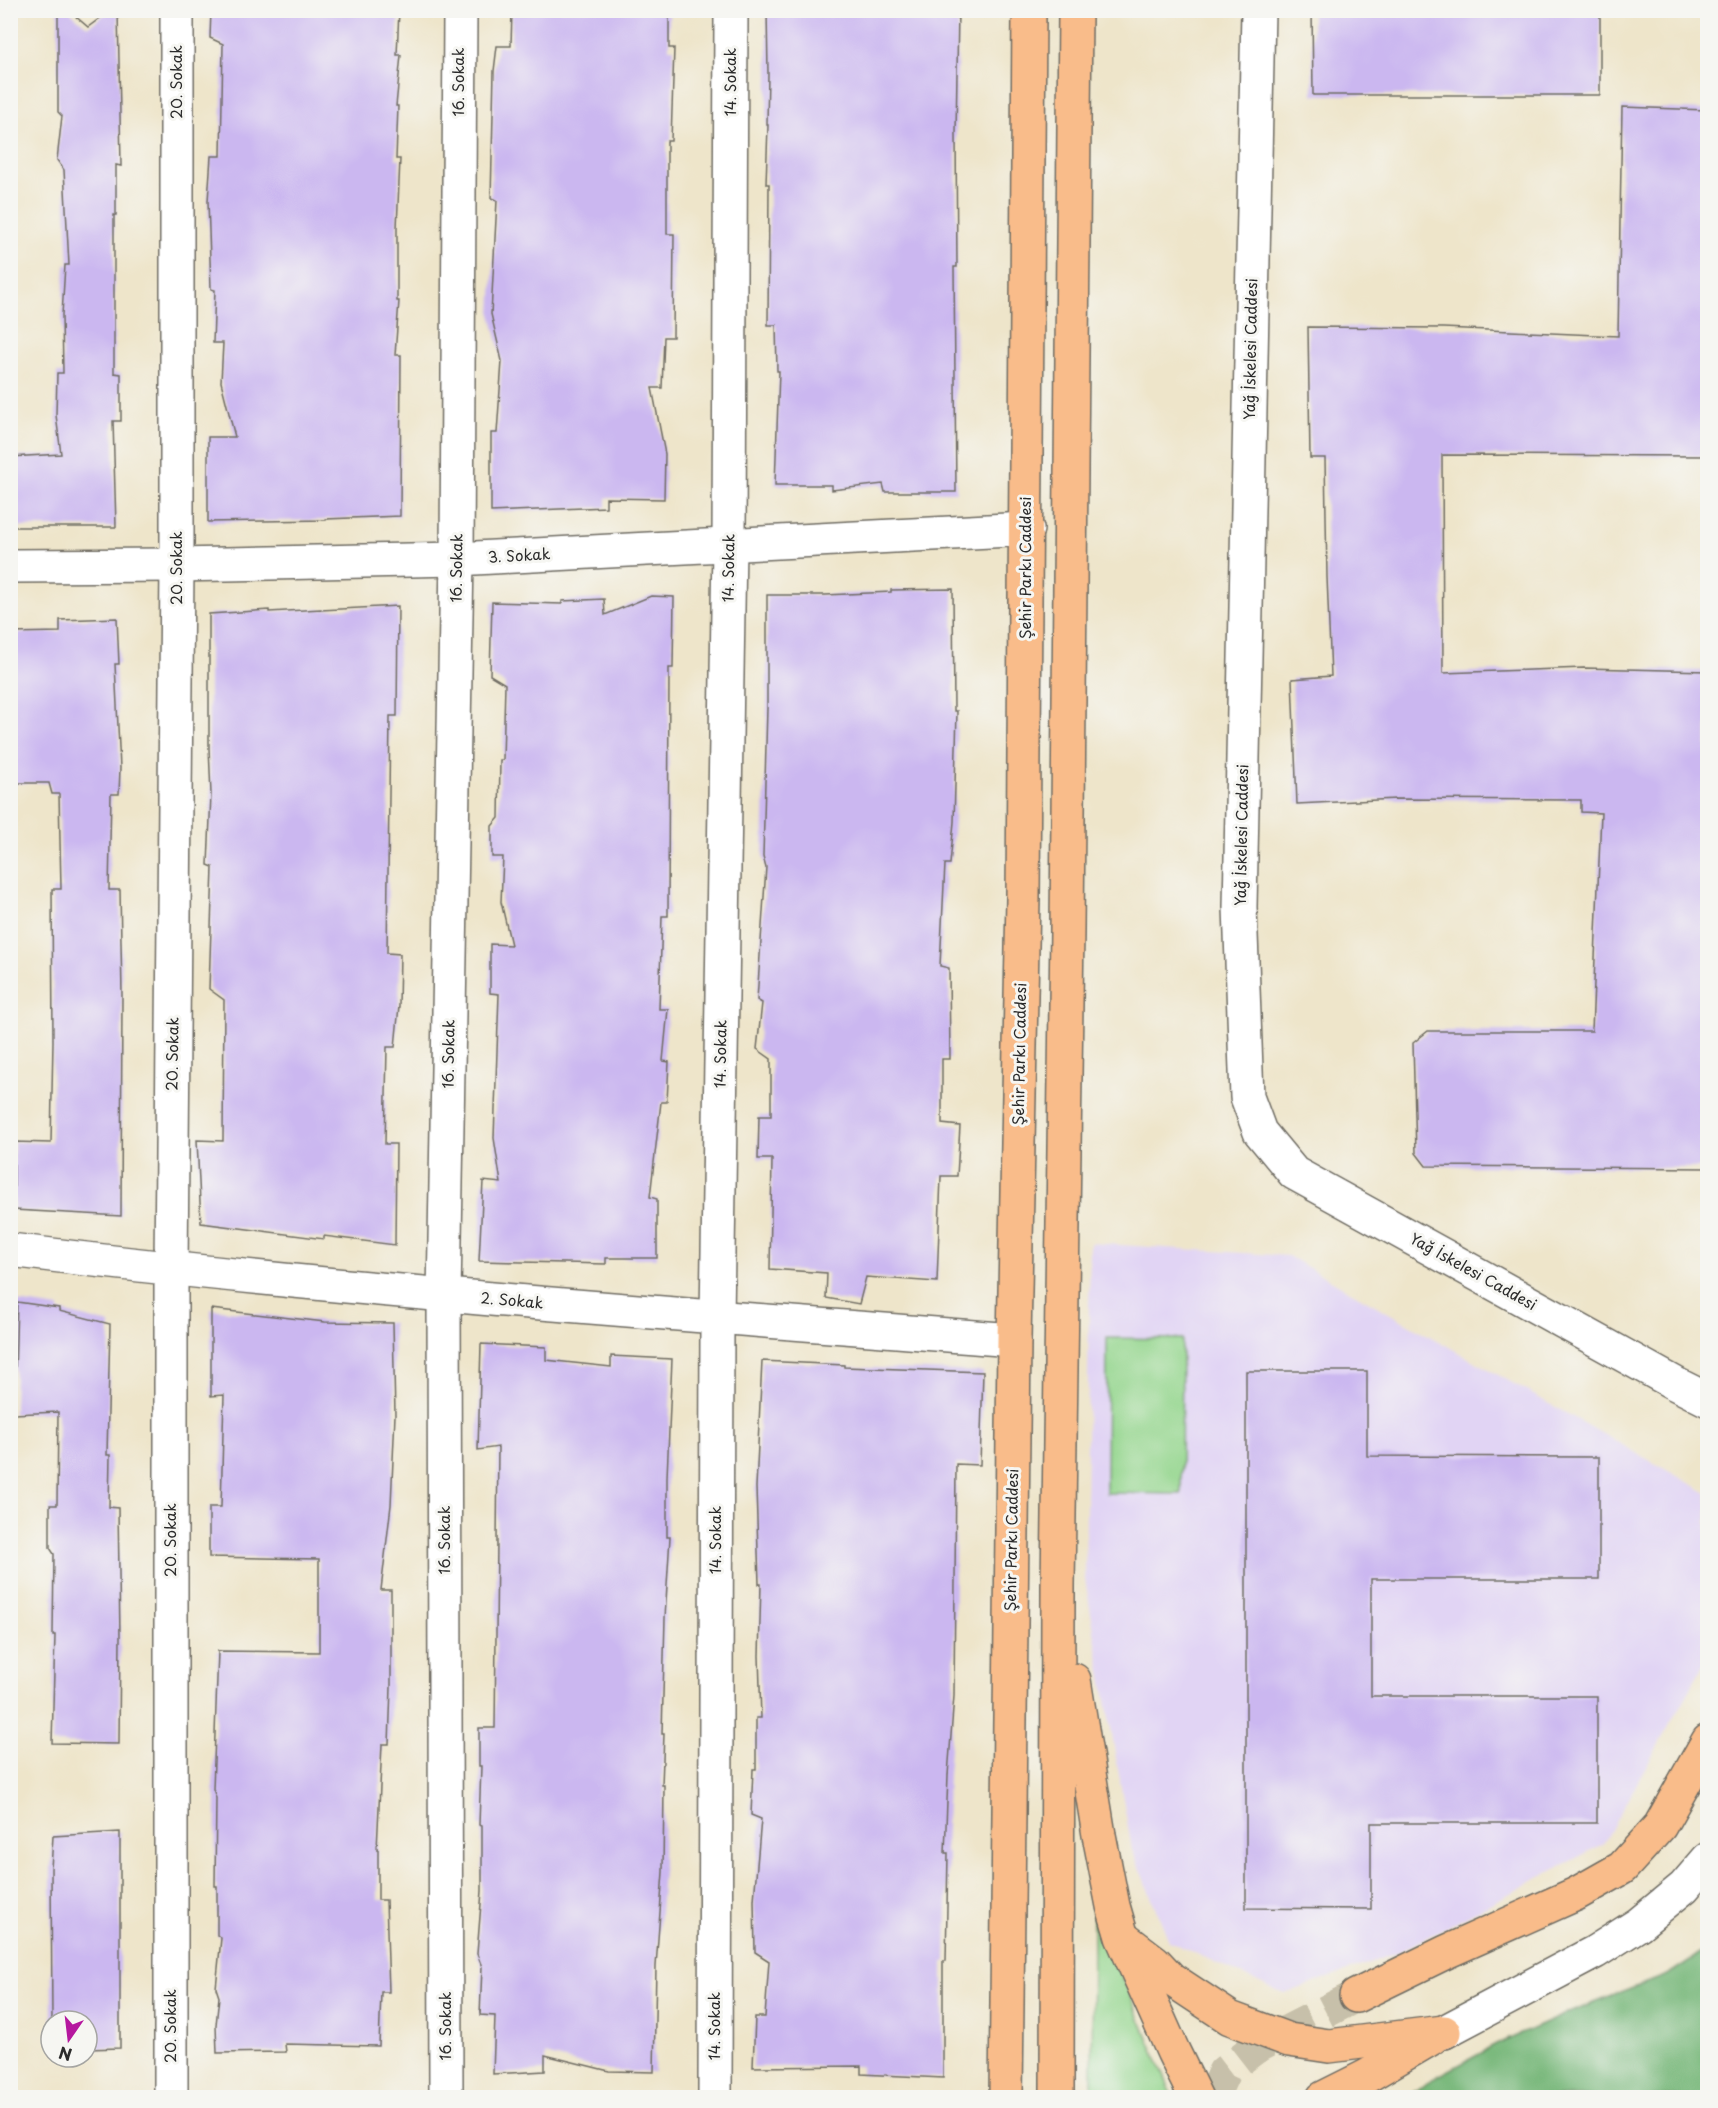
<svg xmlns="http://www.w3.org/2000/svg" width="1718" height="2108" viewBox="0 0 1718 2108" font-family="'Playpen Sans',sans-serif">
<style>
.built{fill:#e1d4f4}
.green{fill:#94d68e;stroke:#60805c;stroke-width:1.5}
.forest{fill:#77b779;stroke:#517152;stroke-width:1.5}
.building{fill:#cbb7f0}
.lines{fill:none;stroke-linecap:round;stroke-linejoin:round}
.major-tunnel{stroke:#c7c0aa;stroke-width:33;stroke-dasharray:33 16;stroke-linecap:butt}
.minor-casing{stroke:#6f6c63;stroke-width:36}
.major-casing{stroke:#6f6c63;stroke-width:36}
.minor{stroke:#fff;stroke-width:33}
.major{stroke:#f9bc8a;stroke-width:33}
.labels{text-anchor:middle;stroke-width:6;stroke-linejoin:round;paint-order:stroke}
.street-label{font-size:15px;fill:#2b2b2b;stroke:#f6f6f2}
</style>
<rect width="100%" height="100%" fill="#f6f6f2"/>
<filter id="ink" filterUnits="userSpaceOnUse"><feTurbulence type="fractalNoise" baseFrequency=".0167" numOctaves="2"/><feDisplacementMap in="SourceGraphic" scale="12" xChannelSelector="R" yChannelSelector="G"/><feConvolveMatrix kernelMatrix="1 2 1 2 8 2 1 2 1" color-interpolation-filters="sRGB"/></filter>
<filter id="wash" filterUnits="userSpaceOnUse"><feTurbulence type="fractalNoise" baseFrequency=".008" numOctaves="4" result="noise"/><feDisplacementMap in="SourceGraphic" scale="24" xChannelSelector="R" yChannelSelector="G"/><feGaussianBlur stdDeviation="1.35" result="paint"/><feColorMatrix in="noise" values="0 0 0 0 0 0 0 0 0 0 0 0 0 0 0 0 0 1.4 0 .05"/><feComposite in="paint" operator="in"/></filter>
<g filter="url(#wash)">
<rect width="100%" height="100%" fill="#eee5ca"/>
<polygon class="built" points="1090,1243 1288,1256 1707,1493 1707,1658 1603,1844 1397,1953 1284,1994 1169,1941 1132,1850 1085,1579"/>
<g class="green">
<polygon points="1107,1338 1182,1339 1181,1494 1106,1493"/>
<polygon points="1093,1907 1173,2097 1092,2097"/>
</g>
<polygon class="forest" points="1707,1949 1707,2097 1409,2097 1427,2082 1496,2045 1566,2014 1669,1974"/>
<g id="blocks">
<g class="building">
<polygon points="58,10 68,10 88,27 111,10 118,10 121,166 116,165 116,215 114,215 114,373 121,374 121,421 113,421 116,527 10,527 10,457 61,454 56,415 57,373 63,373 62,315 65,265 69,265 64,170 57,160 62,116 58,112"/>
<polygon points="211,10 399,10 397,55 401,55 396,106 398,106 396,159 400,159 397,228 397,301 399,301 395,355 401,355 400,516 326,519 326,520 208,522 208,437 235,437 221,382 223,343 213,343 215,290 211,289 208,201 211,156 221,156 223,44 210,38"/>
<polygon points="512,10 669,10 669,48 674,48 671,141 667,141 667,234 674,234 673,337 664,337 662,388 652,388 665,454 664,499 606,498 606,507 491,512 491,433 497,433 502,361 491,314 497,200 491,198 494,71 497,46 511,46"/>
<polygon points="767,10 958,10 956,134 957,267 954,267 956,492 885,492 883,484 832,490 832,485 775,485 779,371 777,371 776,325 768,325 769,184 766,184 768,125 767,125 768,74"/>
<polygon points="1312,10 1600,10 1600,95 1313,95"/>
<polygon points="1622,107 1707,110 1707,456 1442,455 1443,673 1584,668 1707,671 1707,1168 1426,1166 1416,1153 1413,1043 1428,1031 1592,1031 1601,813 1581,812 1581,800 1396,799 1297,804 1292,679 1331,676 1327,577 1325,458 1310,458 1308,327 1443,328 1618,336"/>
<polygon points="953,589 954,711 957,711 954,822 950,864 945,864 940,966 949,968 950,1059 942,1059 942,1124 960,1126 957,1176 941,1176 937,1282 866,1277 859,1304 826,1298 827,1273 770,1269 772,1159 758,1159 759,1116 771,1116 771,1059 757,1049 762,1003 757,1000 766,867 763,856 767,708 767,595 825,595 891,592 891,590"/>
<polygon points="651,596 674,597 673,668 669,668 668,916 662,916 659,1009 668,1009 663,1061 669,1062 667,1102 661,1102 650,1197 657,1199 657,1258 606,1258 606,1264 479,1261 483,1181 501,1183 494,1138 499,994 490,993 490,944 511,945 501,902 503,857 492,857 492,826 499,818 500,760 503,760 505,684 490,675 492,602 562,604 562,601 604,599 605,615"/>
<polygon points="398,606 397,716 390,716 387,953 400,954 399,1006 395,1047 387,1047 385,1144 396,1144 395,1245 324,1236 324,1239 201,1223 197,1140 223,1141 224,1000 209,989 213,867 208,865 211,794 209,748 209,614 269,610 269,612 321,609 321,610"/>
<polygon points="117,618 119,664 115,664 120,768 119,794 111,794 109,890 120,890 122,995 121,1216 14,1210 14,1142 51,1143 53,1041 52,889 61,889 59,794 52,794 49,783 10,783 10,633 60,632 60,620"/>
<polygon points="17,1302 59,1308 59,1311 110,1324 107,1455 110,1455 109,1507 118,1508 120,1637 119,1744 52,1743 55,1635 53,1635 54,1554 50,1548 50,1505 57,1505 58,1412 14,1414"/>
<polygon points="211,1309 325,1322 393,1323 395,1415 391,1505 381,1590 391,1590 391,1687 389,1744 382,1744 377,1849 378,1849 378,1900 386,1900 389,1992 381,1992 379,2046 285,2044 286,2052 217,2053 216,2025 219,1997 216,1988 221,1938 217,1935 217,1886 215,1886 216,1798 213,1789 218,1651 319,1652 319,1559 209,1557 209,1507 221,1507 224,1395 211,1396"/>
<polygon points="481,1344 546,1347 546,1360 611,1367 611,1356 672,1359 667,1477 667,1537 670,1537 665,1618 662,1734 664,1734 662,1785 664,1785 663,1872 656,1966 654,2072 609,2071 545,2055 545,2071 493,2074 495,2016 480,2015 482,1967 477,1954 482,1891 482,1826 479,1825 481,1766 479,1766 479,1728 495,1728 498,1447 478,1450"/>
<polygon points="762,1361 844,1365 844,1367 983,1372 980,1465 956,1464 954,1696 948,1775 945,1853 948,1853 946,1961 943,1961 943,2078 861,2074 861,2066 753,2067 755,2017 765,2017 769,1961 755,1952 754,1900 761,1819 751,1815 753,1769 756,1769 756,1718 761,1718 759,1656 761,1584 759,1584 756,1487"/>
<polygon points="1246,1371 1367,1371 1367,1456 1599,1457 1599,1579 1371,1579 1371,1696 1597,1696 1597,1823 1371,1823 1371,1909 1246,1908"/>
<polygon points="120,1832 120,2048 87,2049 87,2021 52,2021 51,1869 53,1836"/>
</g>
</g>
</g>
<g filter="url(#ink)">
<use href="#blocks" fill-opacity="0" stroke="#6f6c63" stroke-width="1.5"/>
<g class="lines">
<polyline class="major-tunnel" points="1212,2098 1224,2072 1255,2048 1356,1996"/>
<g class="minor-casing">
<g id="minor">
<polyline points="1258,10 1240,907 1247,1097 1260,1132 1294,1173 1676,1384 1708,1400"/>
<polyline points="10,566 177,565 457,559 1027,529"/>
<path d="M10,1250C344,1291 679,1314 1014,1340"/>
<polyline points="1444,2032 1595,1952 1639,1924 1684,1887 1708,1859"/>
<polyline points="171,2098 171,1269 177,565 177,10"/>
<polyline points="446,2098 444,1296 457,559 460,10"/>
<polyline points="715,2098 717,1317 729,545 731,10"/>
</g>
</g>
<g class="major-casing">
<g id="major">
<polyline points="1074,1680 1099,1835 1113,1906 1122,1937 1173,2051 1196,2098"/>
<polyline points="1126,1940 1155,1962 1171,1979 1230,2018 1289,2040 1329,2046 1444,2032"/>
<polyline points="1356,1996 1446,1952 1576,1894 1622,1868 1660,1826 1708,1741"/>
<polyline points="1006,2098 1014,1340 1023,898 1029,10"/>
<polyline points="1057,2098 1058,1587 1067,930 1075,10"/>
<polyline points="1323,2098 1367,2076 1432,2038"/>
</g>
</g>
<use href="#minor" class="minor"/>
<use href="#major" class="major"/>
</g>
</g>
<g class="labels">
<g class="street-label">
<text transform="translate(177 82) rotate(-90)" y="5">20. Sokak</text>
<text transform="translate(459 82) rotate(-90)" y="5">16. Sokak</text>
<text transform="translate(731 82) rotate(-90)" y="5">14. Sokak</text>
<text transform="translate(1251 349) rotate(-89)" y="5">Yağ İskelesi Caddesi</text>
<text transform="translate(519 556) rotate(-3)" y="5">3. Sokak</text>
<text transform="translate(177 568) rotate(-90)" y="5">20. Sokak</text>
<text transform="translate(457 568) rotate(-89)" y="5">16. Sokak</text>
<text transform="translate(729 568) rotate(-89)" y="5">14. Sokak</text>
<text transform="translate(1026 568) rotate(-90)" y="5">Şehir Parkı Caddesi</text>
<text transform="translate(1242 835) rotate(-89)" y="5">Yağ İskelesi Caddesi</text>
<text transform="translate(173 1054) rotate(-89)" y="5">20. Sokak</text>
<text transform="translate(449 1054) rotate(-89)" y="5">16. Sokak</text>
<text transform="translate(721 1054) rotate(-89)" y="5">14. Sokak</text>
<text transform="translate(1020 1054) rotate(-89)" y="5">Şehir Parkı Caddesi</text>
<text transform="translate(1473 1272) rotate(29)" y="5">Yağ İskelesi Caddesi</text>
<text transform="translate(512 1301) rotate(5)" y="5">2. Sokak</text>
<text transform="translate(171 1540) rotate(-90)" y="5">20. Sokak</text>
<text transform="translate(445 1540) rotate(-90)" y="5">16. Sokak</text>
<text transform="translate(716 1540) rotate(-90)" y="5">14. Sokak</text>
<text transform="translate(1012 1540) rotate(-89)" y="5">Şehir Parkı Caddesi</text>
<text transform="translate(171 2026) rotate(-90)" y="5">20. Sokak</text>
<text transform="translate(446 2026) rotate(-90)" y="5">16. Sokak</text>
<text transform="translate(715 2026) rotate(-90)" y="5">14. Sokak</text>
</g>
</g>
<rect width="1718" height="2108" fill="none" stroke="#f6f6f2" stroke-width="36"/>
<g transform="translate(69 2039) rotate(194)"><circle r="28" fill="#f6f6f2" stroke="#a5a5a2" stroke-width="1.5"/>
<path d="M0-4.5L10 22L0 15L-10 22Z" fill="#b5179e"/>
<text y="-9" font-size="16" font-weight="bold" text-anchor="middle" fill="#2b2b2b">N</text>
</g>
</svg>
